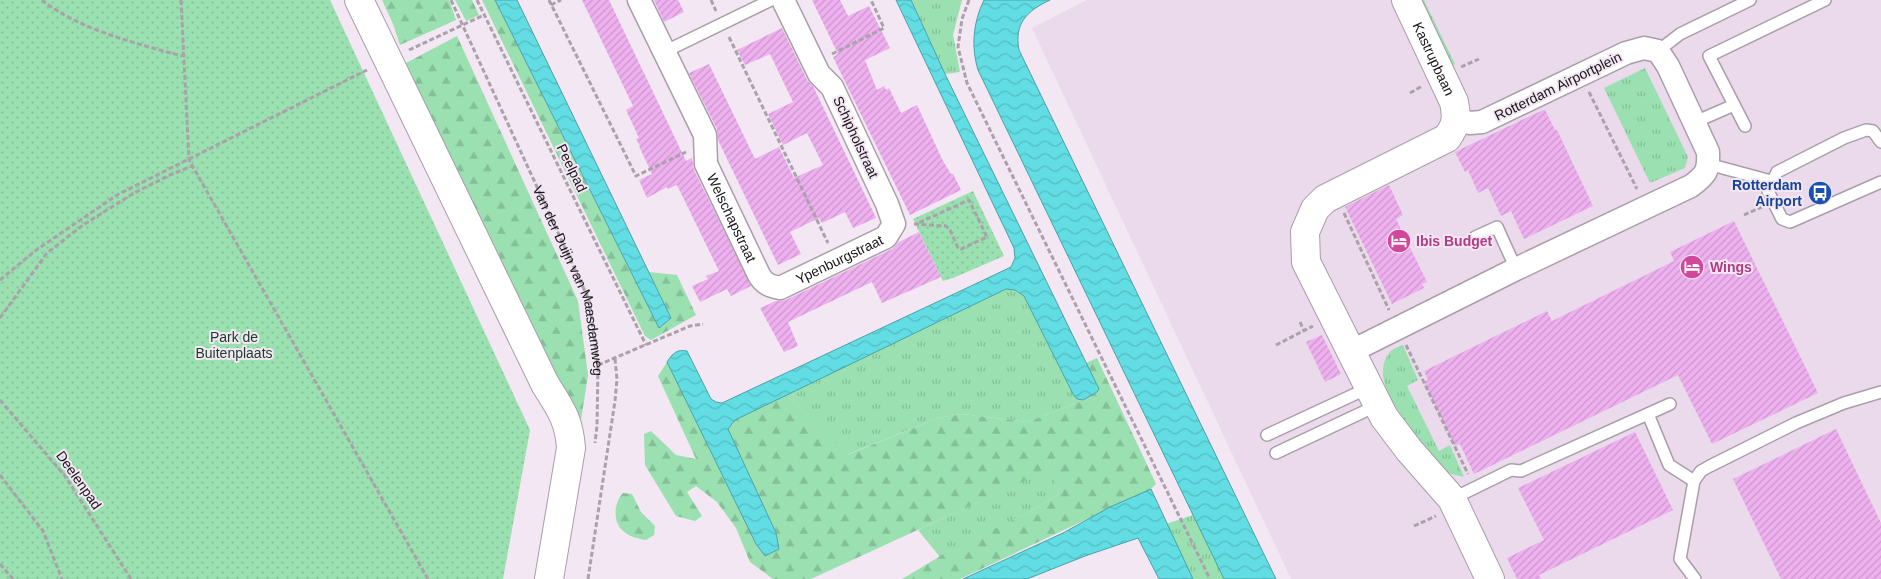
<svg xmlns="http://www.w3.org/2000/svg" width="1881" height="579" viewBox="0 0 1881 579" font-family="Arial,sans-serif">
<style>
.built{fill:#ebdaeb}
.grass{fill:url(#grass-tufts)}
.forest{fill:url(#forest-firs)}
.park{fill:url(#park-dots)}
.water{fill:url(#water-waves);stroke:#4ba1a6}
.building{fill:url(#building-hatch)}
.lines{fill:none;stroke-linecap:round;stroke-linejoin:round}
.lane-casing{stroke:#a99ea9;stroke-width:14}
.street-casing{stroke:#a99ea9;stroke-width:25}
.secondary-casing{stroke:#a99ea9;stroke-width:30}
.path{stroke:#aaa1aa;stroke-width:3;stroke-dasharray:5 2.5;stroke-linecap:butt}
.lane{stroke:#fff;stroke-width:11}
.street{stroke:#fff;stroke-width:22}
.secondary{stroke:#fff;stroke-width:28}
.labels{text-anchor:middle;stroke-width:4;stroke-linejoin:round;paint-order:stroke}
.street-label{font-size:14px;fill:#191519;stroke:#f2e7f2}
.transit-label{font-size:14px;font-weight:bold;fill:#164399;stroke:#f2e7f2;text-anchor:end}
.hotel-label{font-size:14px;font-weight:bold;fill:#b23c85;stroke:#f2e7f2;text-anchor:start}
.park-label{font-size:14px;fill:#193c26;stroke:#f2e7f2}
</style>
<defs>
<pattern id="grass-tufts" width="24" height="20" patternUnits="userSpaceOnUse" patternTransform="scale(1.25)"><rect width="24" height="20" fill="#9ae0b0"/><path d="M3 7l-1-3M5 7V3M7 7l1-3M15 17l-1-3M17 17v-4M19 17l1-3" fill="none" stroke="#84bf97"/></pattern>
<pattern id="forest-firs" width="22" height="20" patternUnits="userSpaceOnUse" patternTransform="scale(1.25)"><rect width="22" height="20" fill="#9ae0b0"/><path d="M5 1l3.5 6h-7zM16 11l3.5 6h-7z" fill="#84bf97"/></pattern>
<pattern id="park-dots" width="8" height="8" patternUnits="userSpaceOnUse" patternTransform="scale(1.25)"><rect width="8" height="8" fill="#9ae0b0"/><path d="M2 2h.1M6 6h.1" fill="none" stroke="#84bf97" stroke-width="1.8" stroke-linecap="round"/></pattern>
<pattern id="water-waves" width="16" height="10" patternUnits="userSpaceOnUse" patternTransform="scale(1.25)"><rect width="16" height="10" fill="#61dde3"/><path d="M0 5q4-4 8 0t8 0" fill="none" stroke="#54bdc2"/></pattern>
<pattern id="building-hatch" width="6" height="6" patternUnits="userSpaceOnUse" patternTransform="scale(1.25)"><rect width="6" height="6" fill="#eeb0ef"/><path d="M-1 1l2-2M0 6l6-6M5 7l2-2" fill="none" stroke="#cc96cc"/></pattern>
</defs>
<rect width="100%" height="100%" fill="#f2e7f2"/>
<polygon class="built" points="1087,0 1881,0 1881,579 1291,579 1032,28"/>
<g class="grass">
<polygon points="911,0 962,0 953,35 960,72 945,74"/>
<polygon points="1416,0 1424,0 1455,64 1448,68"/>
<polygon points="1645,68 1688,157 1685,168 1650,183 1604,88"/>
<polygon points="1006,289 1015,290 1024,296 1073,394 1077,399 1083,400 1028,422 962,414 938,418 846,455 786,395"/>
<path d="M1403,345L1418,380L1407,386L1439,451L1450,445L1464,477L1451,474L1441,467L1396,416L1401,415C1390,398 1374,373 1389,353C1392,349 1398,347 1403,345Z"/>
<polygon points="1050,468 1059,494 1029,512 940,557 918,530"/>
<polygon points="1193,515 1224,579 1193,579 1166,524"/>
</g>
<g class="forest">
<polygon points="382,0 449,0 456,20 400,45 393,24"/>
<polygon points="455,0 472,0 479,15 466,21"/>
<polygon points="482,0 495,0 659,328 671,318 649,272 677,275 696,315 651,340 645,336"/>
<polygon points="457,36 578,301 588,375 581,420 553,378 406,63"/>
<polygon points="1097,358 1156,484 1151,489 960,579 902,579 949,551 1029,512 1059,494 1050,469 811,579 773,579 750,562 736,528 717,502 696,486 687,492 702,516 695,521 676,516 645,465 644,434 651,431 676,455 696,459 658,376 667,362 756,544 765,556 779,549 776,533 728,429 735,420 786,395 847,455 938,418 962,414 1028,422 1083,400 1097,392 1099,389 1086,363"/>
<path d="M623,493L632,494L641,512L655,526L654,535L646,540C627,537 613,529 616,507C618,501 618,498 623,493Z"/>
</g>
<g class="park">
<polygon points="0,0 330,0 530,430 503,579 0,579"/>
<polygon points="973,191 1004,256 953,278 943,281 913,219"/>
</g>
<g class="water">
<polygon points="495,0 517,0 671,318 659,328"/>
<path d="M896,0H911L945,74L1099,389L1097,392L1083,400L1077,399L1073,394L1024,296L1015,290L1006,289L735,420L728,429L776,533L779,549L765,556L756,544L667,362C673,353 677,349 687,351L711,399L716,402L722,403L971,286L1011,267L1015,258L1014,248Z"/>
<path d="M984,0H1050C1027,11 1014,23 1019,50L1276,579H1224L978,70C971,46 973,23 984,0Z"/>
<polygon points="1151,489 1193,579 1159,579 1138,538 1085,556 1027,579 963,579 1063,533 1110,507"/>
</g>
<g class="building">
<polygon points="582,0 609,0 686,161 692,158 694,170 751,286 731,296 727,289 700,302 692,286 708,279 706,276 719,271 677,185 668,189 667,187 647,198 639,180 652,174 639,146 640,146 636,139 639,138 626,110 633,106"/>
<polygon points="654,0 678,0 684,12 664,22"/>
<polygon points="812,0 840,0 848,16 869,6 890,48 865,60 877,90 884,86 886,90 889,88 901,113 917,105 943,161 951,174 953,174 961,190 910,215 833,57 838,54"/>
<polygon points="782,28 807,80 813,86 876,218 853,228 845,212 822,223 819,218 790,232 801,254 778,265 718,140 717,129 689,73 709,64 755,159 779,147 794,178 823,165 807,133 783,145 768,114 793,102 770,54 745,65 737,50"/>
<polygon points="1543,110 1545,110 1555,130 1557,130 1593,206 1524,239 1511,211 1501,216 1488,188 1478,193 1468,170 1465,172 1455,152"/>
<polygon points="1389,185 1403,215 1396,219 1427,282 1422,284 1424,288 1392,304 1345,207"/>
<polygon points="1734,221 1818,393 1712,444 1678,375 1474,474 1460,444 1455,446 1424,382 1428,380 1424,371 1547,311 1552,321 1674,261 1670,252"/>
<polygon points="919,232 941,277 882,303 872,282 788,322 798,346 784,352 760,308 776,301 786,300 892,249 899,242"/>
<polygon points="1322,335 1341,374 1325,382 1306,342"/>
<polygon points="1836,429 1881,523 1881,579 1781,579 1733,479"/>
<polygon points="1635,432 1673,510 1539,575 1541,579 1517,579 1507,558 1544,540 1518,488"/>
</g>
<g class="lines">
<g class="lane-casing">
<g id="lane">
<polyline points="1658,51 1680,34 1750,0"/>
<polyline points="664,52 771,0"/>
<polyline points="1695,122 1734,105"/>
<polyline points="1745,126 1709,56 1825,0"/>
<polyline points="1881,142 1873,131 1866,130 1844,138 1777,172 1768,191 1782,219 1790,222 1881,182"/>
<polyline points="1708,164 1771,181"/>
<polyline points="1475,237 1497,227 1516,269"/>
<polyline points="1648,414 1669,465 1694,481 1680,559 1695,579"/>
<polyline points="1267,435 1368,388"/>
<polyline points="1276,453 1378,405"/>
<polyline points="1694,481 1701,471 1710,466 1796,423 1844,403 1881,392"/>
<polyline points="1452,499 1511,470 1521,471 1670,404"/>
</g>
</g>
<g class="street-casing">
<g id="street">
<path id="s2" d="M639,0L705,135L706,164L759,275C764,284 770,286 780,288L886,237L894,224L887,204L832,87L819,74L783,0"/>
<path d="M1350,352L1516,269L1691,186C1706,175 1709,171 1708,152L1668,66L1658,51L1644,48L1626,53L1482,122L1470,123L1457,119"/>
</g>
</g>
<g class="secondary-casing">
<g id="secondary">
<path d="M359,0L545,384C560,408 569,419 571,448L549,579"/>
<path id="s3" d="M1406,0L1454,102C1457,118 1457,124 1447,138L1325,199L1315,209L1305,232L1306,262L1384,417L1409,450L1452,499L1490,579"/>
</g>
</g>
<g class="path">
<path d="M42,0C77,29 138,44 182,56"/>
<polyline points="181,0 189,160 428,579"/>
<path id="s1" d="M451,0L589,300L598,365L597,426L595,443"/>
<polyline points="477,0 646,345"/>
<polyline points="549,0 636,176 686,152"/>
<polyline points="711,0 716,11"/>
<polyline points="969,0 962,19 958,47 967,83 1210,579"/>
<polyline points="551,5 561,0"/>
<polyline points="729,37 828,243"/>
<polyline points="409,50 484,15"/>
<polyline points="832,54 884,28 871,0"/>
<polyline points="1461,67 1479,59"/>
<polyline points="1589,92 1637,189"/>
<polyline points="1410,93 1422,86"/>
<polyline points="1344,213 1389,310"/>
<polyline points="1744,215 1762,207"/>
<polyline points="914,224 946,226 950,230 958,248 961,249 987,237 969,200 916,224"/>
<polyline points="0,280 35,251 117,195 367,70"/>
<polyline points="0,318 47,253 83,225 134,193 170,175 192,166"/>
<polyline points="1300,322 1304,331"/>
<polyline points="1276,345 1313,326"/>
<polyline points="1406,345 1468,474"/>
<polyline points="598,365 690,326 703,324"/>
<polyline points="0,400 65,476 131,579"/>
<polyline points="0,475 43,531 62,579"/>
<polyline points="1414,526 1436,516"/>
<polyline points="0,564 13,579"/>
<polyline points="588,579 615,401 617,379 615,359"/>
</g>
<use href="#lane" class="lane"/>
<use href="#street" class="street"/>
<use href="#secondary" class="secondary"/>
</g>
<defs>
<g id="bus-disc" transform="scale(1.25)"><circle r="9.5" fill="#1a4fb4" stroke="#f2e7f2"/><path d="M-5-6H5V4H4V6H2V4H-2V6H-4V4H-5ZM-3.5-4V0h7V-4ZM-3.5 1.2v1.5H-2V1.2ZM2 1.2v1.5H3.5V1.2Z" fill="#fff"/></g>
<g id="hotel-disc" transform="scale(1.25)"><circle r="9.5" fill="#d1479c" stroke="#f2e7f2"/><path d="M-6-4.5h1.5V1H6V5H4.5V3h-9V5H-6ZM-4 0a1.8 1.8 0 1 1 3.6 0ZM.5 0V-2.5h3Q6-2.5 6 0Z" fill="#fff"/></g>
</defs>
<g fill-rule="evenodd">
<use href="#bus-disc" x="1820" y="193"/>
<use href="#hotel-disc" x="1399" y="241"/>
<use href="#hotel-disc" x="1692" y="267"/>
</g>
<g class="labels">
<g class="street-label">
<text dy="5" stroke="none"><textPath href="#s3" startOffset="65">Kastrupbaan</textPath></text>
<text transform="translate(1558 86) rotate(-26)" y="5">Rotterdam Airportplein</text>
<text transform="translate(856 137) rotate(65)" y="5">Schipholstraat</text>
<text transform="translate(572 168) rotate(64)" y="5">Peelpad</text>
<text dy="5" stroke="none"><textPath href="#s2" startOffset="239">Welschapstraat</textPath></text>
<text dy="5" stroke="none"><textPath href="#s2" startOffset="394">Ypenburgstraat</textPath></text>
<text dy="5" stroke="none"><textPath href="#s1" startOffset="306">Van der Duijn van Maasdamweg</textPath></text>
<text transform="translate(79 480) rotate(55)" y="5">Deelenpad</text>
</g>
<g class="transit-label">
<text x="1802" y="190">Rotterdam<tspan x="1802" dy="16">Airport</tspan></text>
</g>
<g class="hotel-label">
<text x="1416" y="246">Ibis Budget</text>
<text x="1710" y="272">Wings</text>
</g>
<g class="park-label">
<text x="234" y="342">Park de<tspan x="234" dy="16">Buitenplaats</tspan></text>
</g>
</g>
</svg>
